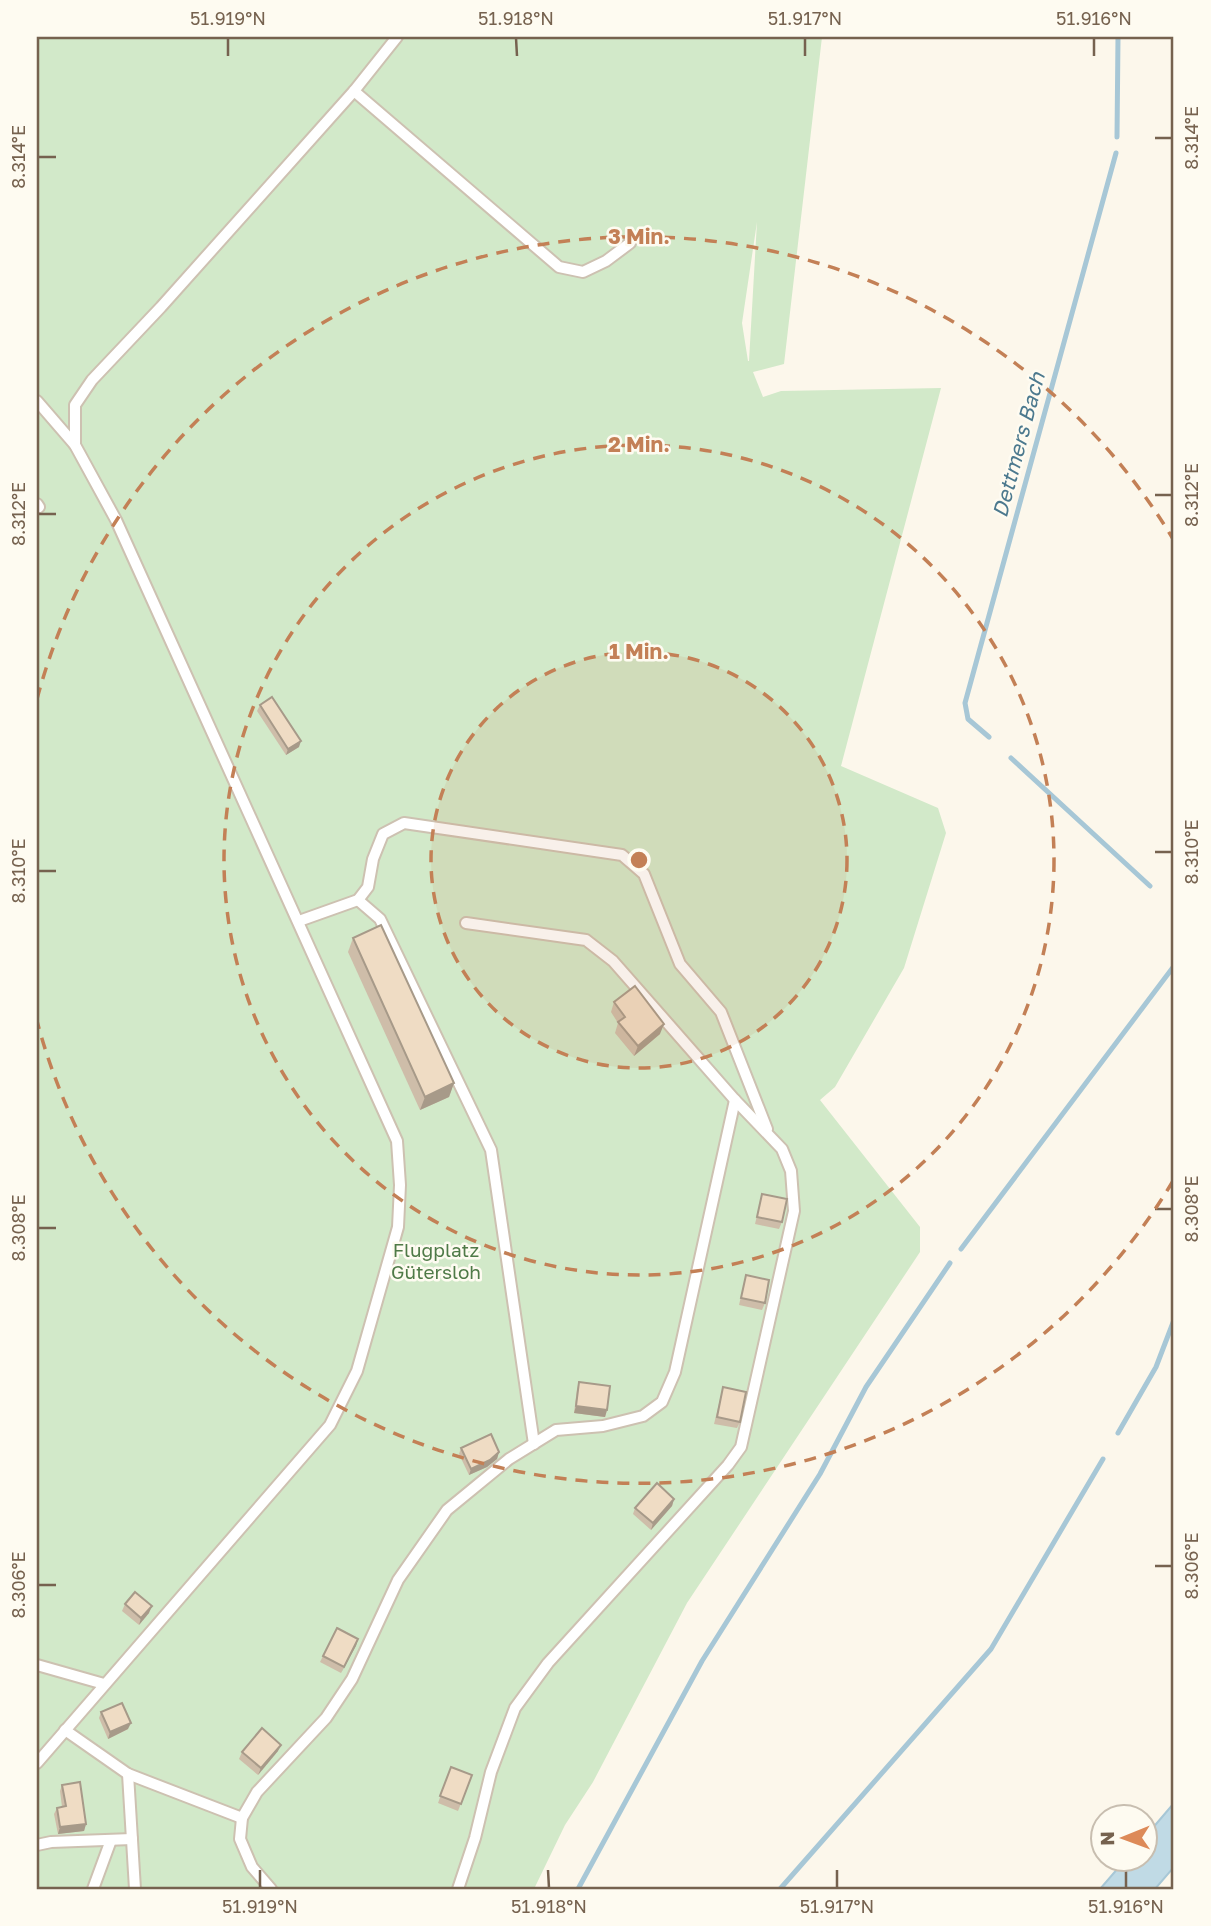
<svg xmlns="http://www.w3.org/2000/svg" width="1211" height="1926" viewBox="0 0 1211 1926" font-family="'Golos Text',sans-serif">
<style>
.green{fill:#d2e9c9;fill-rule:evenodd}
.water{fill:#c0dae5;stroke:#a7c7d6;stroke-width:2}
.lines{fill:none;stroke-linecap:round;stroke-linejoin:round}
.stream{stroke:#a7c7d6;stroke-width:5}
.lane-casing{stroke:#cdc1b1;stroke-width:14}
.lane{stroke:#fff;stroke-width:10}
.wall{fill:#cebda9}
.shaded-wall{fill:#a79a89}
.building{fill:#efdcc4;stroke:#a79a89;stroke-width:2}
.ticks{fill:none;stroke:#76624f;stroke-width:2.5}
.ring{fill:none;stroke:#c38056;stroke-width:3.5;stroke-dasharray:12 9}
.labels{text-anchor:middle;stroke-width:5;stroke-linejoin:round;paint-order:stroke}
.park-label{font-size:19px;fill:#4f7a47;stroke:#fefbf1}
.water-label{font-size:21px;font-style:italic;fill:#4c798e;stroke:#fefbf1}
.centre{fill:#c38056;stroke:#fefbf1;stroke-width:3.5}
.ring-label{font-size:21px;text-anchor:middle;font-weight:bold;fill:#c38056;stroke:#fefbf1;stroke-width:5;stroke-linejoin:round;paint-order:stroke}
.neatline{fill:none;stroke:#76624f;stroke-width:2.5}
.ticks-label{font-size:18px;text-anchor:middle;fill:#76624f}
</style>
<rect width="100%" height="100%" fill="#fcf7eb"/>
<path class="green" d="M37,37H822L784,364L753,372L763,397L781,391L941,388L841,766L938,808L946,833L904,968L835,1087L820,1100L920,1227V1252L687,1603L593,1782L565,1825L534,1889H37ZM757,222L749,361H748L742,323Z"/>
<polygon class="water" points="1174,1803 1174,1867 1155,1889 1100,1889 1125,1860 1144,1860 1145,1837"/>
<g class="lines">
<g class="stream">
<polyline points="1117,137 1118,37"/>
<polyline points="989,737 968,719 965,703 1116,153"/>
<polyline points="1011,758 1150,886"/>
<polyline points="961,1249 1174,966"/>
<polyline points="1118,1433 1156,1367 1174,1320"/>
<polyline points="578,1889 702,1661 820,1474 866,1387 950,1263"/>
<polyline points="780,1889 991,1649 1103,1459"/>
</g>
<g class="lane-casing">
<g id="lane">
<polyline points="354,91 559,267 583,272 606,261 630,243"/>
<polyline points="37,401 75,445 116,520 397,1141 400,1185 398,1227 357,1371 330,1425 37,1763"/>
<polyline points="75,445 75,405 92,380 161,307 354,91 397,37"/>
<polyline points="37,504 39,507"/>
<polyline points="358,900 380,919 491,1150 534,1444"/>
<polyline points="299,921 358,900 368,887 373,859 383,834 404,823 622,855 644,874 680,964 721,1012 767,1129"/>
<polyline points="37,1665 104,1684"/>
<polyline points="65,1730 128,1774 242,1818"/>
<polyline points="128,1774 135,1889"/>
<polyline points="37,1845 51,1842 132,1839"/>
<polyline points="93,1889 111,1840"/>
<polyline points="271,1889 252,1867 240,1839 242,1818 257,1792 326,1718 352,1679 398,1580 447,1510 509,1459 556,1430 603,1426 643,1416 662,1402 675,1372 735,1100"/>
<polyline points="458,1889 475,1838 491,1772 515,1708 548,1663 728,1465 741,1447 794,1211 791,1171 782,1149 735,1100 613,961 586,940 466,923"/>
</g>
</g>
<use href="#lane" class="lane"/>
</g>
<g class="wall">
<polygon points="260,705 299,747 286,755 257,711"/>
<polygon points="353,938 454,1083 449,1097 420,1110 348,952"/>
<polygon points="614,1002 660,1034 634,1056 615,1033 618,1023 611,1012"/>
<polygon points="762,1194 782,1222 779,1229 755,1224"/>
<polygon points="746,1275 765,1303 762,1310 739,1305"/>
<polygon points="579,1382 607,1410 605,1417 574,1413 577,1389"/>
<polygon points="723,1387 740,1422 737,1428 714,1424"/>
<polygon points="461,1448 499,1452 497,1459 487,1467 469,1475 459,1454"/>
<polygon points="674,1499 672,1506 651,1530 633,1514 635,1508"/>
<polygon points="125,1604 149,1613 139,1625 122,1611"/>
<polygon points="358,1639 341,1673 320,1662 323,1656"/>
<polygon points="101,1712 128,1729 108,1739 99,1718"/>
<polygon points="278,1751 258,1775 239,1759 242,1752"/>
<polygon points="451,1767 472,1775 458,1811 438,1803"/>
<polygon points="62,1785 86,1824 84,1831 58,1834 54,1814 57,1808 62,1807 60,1791"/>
</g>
<g class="shaded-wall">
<polygon points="301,741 299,747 286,755 288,749"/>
<polygon points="664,1024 660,1034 634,1056 638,1046"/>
<polygon points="454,1083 449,1097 420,1110 425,1097"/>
<polygon points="576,1406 607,1410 605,1417 574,1413"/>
<polygon points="499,1452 497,1459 487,1467 469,1475 471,1469"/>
<polygon points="674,1499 672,1506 651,1530 653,1523"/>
<polygon points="152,1606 149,1613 139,1625 141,1618"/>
<polygon points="358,1639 356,1646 341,1673"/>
<polygon points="131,1723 128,1729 108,1739 110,1732"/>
<polygon points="281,1745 278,1751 258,1775 261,1768"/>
<polygon points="86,1824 84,1831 58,1834 60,1827"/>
</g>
<g class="building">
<polygon points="272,697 301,741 288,749 260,705"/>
<polygon points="381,925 454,1083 425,1097 353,938"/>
<polygon points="635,986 664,1024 638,1046 618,1022 625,1017 614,1002"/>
<polygon points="762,1194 787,1199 782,1222 757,1217"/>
<polygon points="746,1275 769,1280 765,1303 741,1298"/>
<polygon points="579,1382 610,1386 607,1410 576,1406"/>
<polygon points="723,1387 746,1392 740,1422 717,1417"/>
<polygon points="491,1434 499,1452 490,1460 471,1469 461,1448"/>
<polygon points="657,1483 674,1499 653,1523 635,1508"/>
<polygon points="135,1592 152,1606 141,1618 125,1604"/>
<polygon points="337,1628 358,1639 344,1667 323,1656"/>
<polygon points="122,1703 131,1723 110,1732 101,1712"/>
<polygon points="262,1728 281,1745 261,1768 242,1752"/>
<polygon points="451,1767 472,1775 461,1804 440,1796"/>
<polygon points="80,1782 86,1824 60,1827 57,1808 66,1806 62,1785"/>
</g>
<path class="ticks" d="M228,38V56M516,38L517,56M805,38V56M1094,38V56M1155,138H1172M38,157H56M1155,495H1172M38,514H56M1155,852H1172M38,871H56M1155,1209H1172M38,1228H56M1155,1566H1172M38,1585H56M260,1870V1888M548,1870L549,1888M837,1870V1888M1126,1870V1888"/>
<circle cx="639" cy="860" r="208" fill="#c38056" fill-opacity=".12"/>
<g class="ring">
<circle cx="639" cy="860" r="208"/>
<circle cx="639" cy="860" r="415"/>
<path d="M1173 1181A623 623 0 0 1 37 1021M37 699A623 623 0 0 1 1173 539"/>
</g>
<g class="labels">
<g class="park-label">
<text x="436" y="1257">Flugplatz<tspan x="436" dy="22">Gütersloh</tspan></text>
</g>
<g class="water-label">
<text transform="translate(1019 445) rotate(-75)" y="7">Dettmers Bach</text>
</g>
</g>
<circle cx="639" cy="860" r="10" class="centre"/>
<g class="ring-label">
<text x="639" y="244">3 Min.</text>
<text x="639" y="452">2 Min.</text>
<text x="639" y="659">1 Min.</text>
</g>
<rect width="1211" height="1926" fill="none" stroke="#fefbf1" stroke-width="77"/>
<g transform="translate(1124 1838) rotate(269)"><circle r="33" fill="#fefbf1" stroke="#c8beb0" stroke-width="2"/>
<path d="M0-5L12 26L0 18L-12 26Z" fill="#dd8a58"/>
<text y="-10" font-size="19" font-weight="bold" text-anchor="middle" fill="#76624f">N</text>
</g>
<rect x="38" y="38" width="1134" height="1850" class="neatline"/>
<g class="ticks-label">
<text x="228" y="25">51.919°N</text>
<text x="516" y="25">51.918°N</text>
<text x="805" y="25">51.917°N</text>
<text x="1094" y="25">51.916°N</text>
<text transform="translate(1192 138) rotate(-90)" y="6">8.314°E</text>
<text transform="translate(19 157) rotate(-90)" y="6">8.314°E</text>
<text transform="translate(1192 495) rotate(-90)" y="6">8.312°E</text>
<text transform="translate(19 514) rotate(-90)" y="6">8.312°E</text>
<text transform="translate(1192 852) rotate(-90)" y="6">8.310°E</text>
<text transform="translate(19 871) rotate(-90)" y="6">8.310°E</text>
<text transform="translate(1192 1209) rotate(-90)" y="6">8.308°E</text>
<text transform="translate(19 1228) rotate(-90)" y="6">8.308°E</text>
<text transform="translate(1192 1566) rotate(-90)" y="6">8.306°E</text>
<text transform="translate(19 1585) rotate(-90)" y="6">8.306°E</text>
<text x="260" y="1913">51.919°N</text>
<text x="549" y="1913">51.918°N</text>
<text x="837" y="1913">51.917°N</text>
<text x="1126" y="1913">51.916°N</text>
</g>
</svg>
